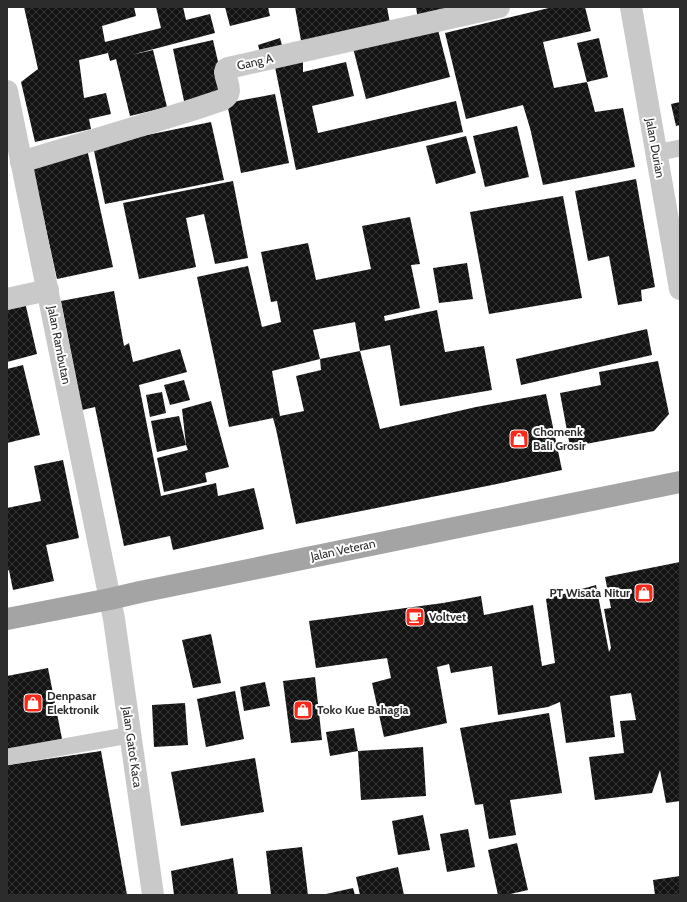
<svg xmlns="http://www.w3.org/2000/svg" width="687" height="902" viewBox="0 0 687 902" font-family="Cabin,sans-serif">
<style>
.building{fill:url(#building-cross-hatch)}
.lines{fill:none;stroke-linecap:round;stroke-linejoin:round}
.service{stroke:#c9c9c9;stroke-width:17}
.minor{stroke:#c9c9c9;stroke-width:22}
.primary{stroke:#a4a4a4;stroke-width:22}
.labels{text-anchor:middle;stroke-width:4;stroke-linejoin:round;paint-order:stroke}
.street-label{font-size:12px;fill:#2c2c2c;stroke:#fff}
.poi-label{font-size:12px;font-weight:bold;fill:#2c2c2c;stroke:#fff;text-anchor:start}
</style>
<defs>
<pattern id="building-cross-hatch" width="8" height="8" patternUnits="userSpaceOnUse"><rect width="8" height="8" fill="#131313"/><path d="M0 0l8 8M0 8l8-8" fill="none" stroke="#363636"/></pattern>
</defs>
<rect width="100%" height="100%" fill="#fff"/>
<g class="building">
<polygon points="24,7 134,7 136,16 102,26 105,42 161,28 156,7 183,7 186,20 210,14 215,33 131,55 153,50 167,107 130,116 116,59 110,61 108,53 79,60 84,98 106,93 111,114 89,119 91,129 35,142 21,82 38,69"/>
<polygon points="225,7 268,7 270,16 230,26"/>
<polygon points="295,7 387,7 391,29 302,46"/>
<polygon points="416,7 480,7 418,20"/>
<polygon points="553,7 585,7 591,31 543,42 554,88 587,82 595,112 623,108 635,167 543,185 530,128 523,105 466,119 445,33"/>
<polygon points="437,26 450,77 366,99 353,48"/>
<polygon points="280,38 284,53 262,59 258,45"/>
<polygon points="599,38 608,77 587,82 577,43"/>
<polygon points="213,40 225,92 184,101 173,49"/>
<polygon points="303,61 303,72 346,62 354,96 312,106 318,133 456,101 463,132 296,170 275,67"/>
<polygon points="275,94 289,163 241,173 227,103"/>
<polygon points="680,102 680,125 676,126 671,104"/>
<polygon points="211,122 224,180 105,204 93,146"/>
<polygon points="517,126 529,177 485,187 473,136"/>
<polygon points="466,136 476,173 436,184 426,146"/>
<polygon points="87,149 113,267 57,279 31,161"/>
<polygon points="636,179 655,287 641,290 642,301 618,305 609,256 588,261 575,191"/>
<polygon points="233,181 248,258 215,264 204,214 186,218 196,267 139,279 123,203"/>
<polygon points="563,196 582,298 489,314 470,212"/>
<polygon points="410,217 420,264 411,265 420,308 384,316 385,321 437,310 445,352 484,346 492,390 400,406 390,345 360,351 355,322 313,330 320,359 272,371 280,416 304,411 296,376 321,370 320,359 360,351 380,429 476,407 546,394 562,470 492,485 296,524 276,429 273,418 229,427 197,277 248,266 262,327 281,322 277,301 271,302 261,252 308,243 316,280 371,269 362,226"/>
<polygon points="467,263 473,299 439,303 433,268"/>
<polygon points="114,291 124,346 129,343 133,362 180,349 187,372 139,385 161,496 216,483 218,496 254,488 264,529 173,550 170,536 124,546 95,407 82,410 61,301"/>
<polygon points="24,298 37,354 7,362 7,302"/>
<polygon points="647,329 652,355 521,385 516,359"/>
<polygon points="658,361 669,414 654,431 570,447 560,393 601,385 599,372"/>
<polygon points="23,365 40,435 7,443 7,369"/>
<polygon points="184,380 190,400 170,405 164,385"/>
<polygon points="162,392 166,413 150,417 146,395"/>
<polygon points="211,401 229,467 205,473 207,482 164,492 157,458 188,450 186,445 182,409"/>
<polygon points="179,416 186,445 157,452 151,421"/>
<polygon points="63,460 79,538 46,545 54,581 13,590 9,570 7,571 7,508 41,501 34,466"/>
<polygon points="680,562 680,801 666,803 660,770 652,793 595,800 589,757 624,753 620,721 636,720 631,693 610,696 615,737 566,743 560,702 548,707 498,715 492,666 451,673 449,664 437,667 447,723 384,737 372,683 391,678 387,658 316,668 309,621 443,603 481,596 484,615 533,605 542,666 555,663 546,599 596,585 609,652 611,648 604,609 611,608 605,577"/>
<polygon points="211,634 221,683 193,688 182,640"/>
<polygon points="48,668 62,739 7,750 7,676"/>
<polygon points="315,677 322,740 291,743 283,681"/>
<polygon points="265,682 270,706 244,711 240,687"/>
<polygon points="235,691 244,739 206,747 197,699"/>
<polygon points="185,703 188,745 154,747 152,705"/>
<polygon points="549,713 562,793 510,800 516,835 489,839 483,804 475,805 460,728"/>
<polygon points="354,728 358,751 423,747 426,796 361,800 358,751 330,756 326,732"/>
<polygon points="101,751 127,895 7,895 7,765"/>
<polygon points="255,758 264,812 181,826 171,772"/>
<polygon points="423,815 430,850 398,855 392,821"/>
<polygon points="468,829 475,867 447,872 440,834"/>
<polygon points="517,843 528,890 506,895 498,895 488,850"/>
<polygon points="302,847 308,895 271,895 266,851"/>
<polygon points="233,858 238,894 232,895 174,895 171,871"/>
<polygon points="398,867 404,895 360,895 356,877"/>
<polygon points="680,876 680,895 655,895 653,880"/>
<polygon points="353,888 355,895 326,895 326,894"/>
</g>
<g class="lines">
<g class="service">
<polyline points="656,153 680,148"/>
<polyline points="7,757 130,735"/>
</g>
<g class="minor">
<polyline points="631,7 680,289"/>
<polyline points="7,91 114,619 153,895"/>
<path d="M21,162L189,111L222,100C235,93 226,83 225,72L226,69L228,68L499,7"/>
<polyline points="7,299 48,290"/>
</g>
<polyline class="primary" points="7,619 110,599 140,592 680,482"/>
</g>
<defs>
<g id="shop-square" transform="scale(1)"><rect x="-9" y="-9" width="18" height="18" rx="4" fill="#f6291b" stroke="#fff"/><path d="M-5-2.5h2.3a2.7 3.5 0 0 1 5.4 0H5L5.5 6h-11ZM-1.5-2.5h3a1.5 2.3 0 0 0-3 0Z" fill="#fff"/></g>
<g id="cafe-square" transform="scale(1)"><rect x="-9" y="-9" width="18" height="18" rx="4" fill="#f6291b" stroke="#fff"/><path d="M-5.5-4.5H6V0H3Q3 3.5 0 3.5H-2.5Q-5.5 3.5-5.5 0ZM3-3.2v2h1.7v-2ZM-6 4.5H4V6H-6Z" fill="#fff"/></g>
</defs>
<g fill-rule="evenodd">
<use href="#shop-square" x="519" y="439"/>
<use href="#shop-square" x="644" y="593"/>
<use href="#cafe-square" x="415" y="617"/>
<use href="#shop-square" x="33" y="703"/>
<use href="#shop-square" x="303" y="710"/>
</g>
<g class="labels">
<g class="street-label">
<text transform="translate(255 62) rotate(-13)" y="4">Gang A</text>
<text transform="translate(655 148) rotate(80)" y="4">Jalan Durian</text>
<text transform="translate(59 345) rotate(79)" y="4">Jalan Rambutan</text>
<text transform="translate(343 550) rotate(-12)" y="4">Jalan Veteran</text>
<text transform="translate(132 747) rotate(82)" y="4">Jalan Gatot Kaca</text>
</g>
<g class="poi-label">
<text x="533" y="436">Chomenk<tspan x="533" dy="14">Bali Grosir</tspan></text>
<text x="630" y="597" text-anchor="end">PT Wisata Nitur</text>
<text x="429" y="621">Voltvet</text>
<text x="47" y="700">Denpasar<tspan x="47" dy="14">Elektronik</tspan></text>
<text x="317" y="714">Toko Kue Bahagia</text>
</g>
</g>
<rect width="687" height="902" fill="none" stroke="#2c2c2c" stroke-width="16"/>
</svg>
